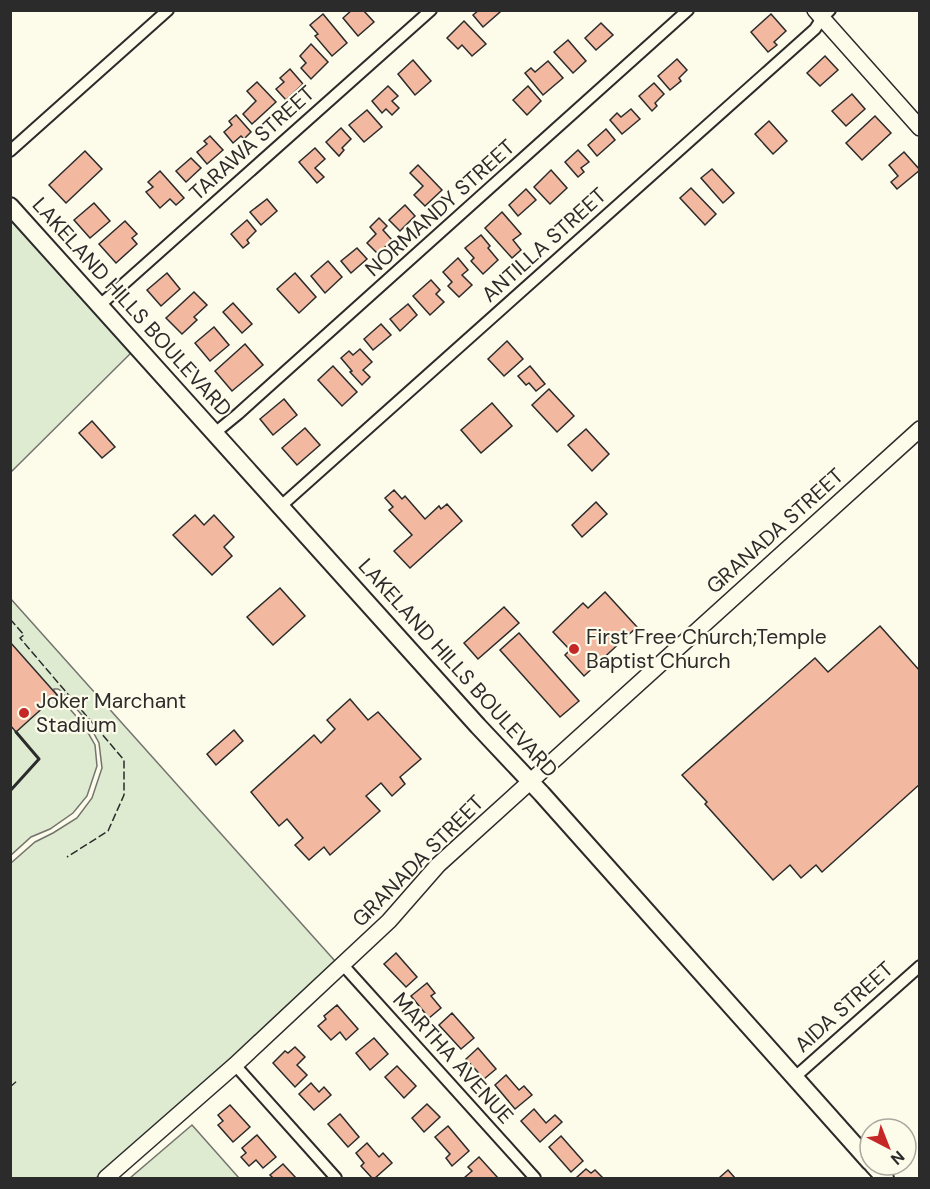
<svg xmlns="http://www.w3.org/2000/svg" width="930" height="1189" viewBox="0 0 930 1189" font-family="'DM Sans',sans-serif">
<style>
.green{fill:#deebd1;stroke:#74746e;stroke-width:1.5}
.building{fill:#f2b8a0;stroke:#2b2b2b;stroke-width:1.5}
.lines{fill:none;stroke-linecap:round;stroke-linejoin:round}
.street-casing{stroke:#2b2b2b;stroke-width:14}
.secondary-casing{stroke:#2b2b2b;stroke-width:18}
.primary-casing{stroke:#2b2b2b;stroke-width:20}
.street{stroke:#fdfbea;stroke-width:10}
.secondary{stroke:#fdfbea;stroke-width:15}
.primary{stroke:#fdfbea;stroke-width:16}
.fence{stroke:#2b2b2b;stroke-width:1.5;stroke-dasharray:8 3;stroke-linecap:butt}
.wall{stroke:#2b2b2b;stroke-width:3}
.poi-dot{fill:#c62828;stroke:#fdfbea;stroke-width:2}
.labels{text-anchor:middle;stroke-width:4.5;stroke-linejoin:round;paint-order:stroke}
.street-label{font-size:21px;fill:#2b2b2b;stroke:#fdfbea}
.poi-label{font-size:21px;fill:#2b2b2b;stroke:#fdfbea;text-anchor:start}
</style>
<rect width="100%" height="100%" fill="#fdfbea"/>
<g class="green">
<polygon points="10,215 133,351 11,472 10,472"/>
<polygon points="10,598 335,961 231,1059 96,1178 11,1178 11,863 35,842 53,833 77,818 92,798 102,768 99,743 87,721 61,691 58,689 54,689 54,691 83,724 95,745 97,766 87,796 73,813 50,829 31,837 11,855"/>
<polygon points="192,1125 239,1178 130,1178"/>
</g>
<g class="building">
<polygon points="352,10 363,10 374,22 358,36 343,18"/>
<polygon points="479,10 499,10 500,12 483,27 473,15"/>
<polygon points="323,14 347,43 332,56 315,36 318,34 310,25"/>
<polygon points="771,14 786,31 774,42 777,45 768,52 751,32"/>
<polygon points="464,21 486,44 472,56 462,45 458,49 447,38"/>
<polygon points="601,23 613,35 596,50 585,38"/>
<polygon points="568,40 586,61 573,73 554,52"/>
<polygon points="311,44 328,62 311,79 301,68 306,63 300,56"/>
<polygon points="825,56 838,70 820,86 807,73"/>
<polygon points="677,59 687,70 679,78 681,81 670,90 658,76"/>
<polygon points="413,60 431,81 415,95 398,74"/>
<polygon points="548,61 563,78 543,95 525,73 531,68 535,72"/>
<polygon points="290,69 303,84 286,100 276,89 284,82 280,78"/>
<polygon points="257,82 276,102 252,124 243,114 256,101 247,91"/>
<polygon points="654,83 664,94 655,103 657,106 652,111 639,96"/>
<polygon points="388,86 398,96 392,101 399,108 392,115 386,109 382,113 372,101"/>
<polygon points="528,86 541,101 527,115 513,100"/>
<polygon points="852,94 865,109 846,126 832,111"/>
<polygon points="631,109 640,119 622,134 610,120 617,113 621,117"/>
<polygon points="367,110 382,127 364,142 349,125"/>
<polygon points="236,115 251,132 244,139 241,136 233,143 224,132 232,125 229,121"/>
<polygon points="875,116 891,133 862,160 846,143"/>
<polygon points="769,121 787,141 773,154 755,134"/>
<polygon points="341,128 351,139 342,148 344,150 339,156 326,142"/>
<polygon points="606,129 615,140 597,156 588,145"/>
<polygon points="210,136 223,150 207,164 197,152 207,144 204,141"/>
<polygon points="315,148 325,159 315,168 324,177 317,183 299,162"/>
<polygon points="578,150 589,162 581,168 584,172 578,177 565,162"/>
<polygon points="85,151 102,169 66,203 49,185"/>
<polygon points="904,152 920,170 897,189 891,182 898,176 889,165"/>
<polygon points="191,158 201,168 186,182 176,171"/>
<polygon points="418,165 442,190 425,206 414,195 423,186 410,173"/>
<polygon points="712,169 734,193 723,203 701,178"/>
<polygon points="551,170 567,188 550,204 534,187"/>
<polygon points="160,171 184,198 176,205 170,199 160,208 146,192 153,187 148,182"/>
<polygon points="691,188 716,214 705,225 680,198"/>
<polygon points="526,189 536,200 518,216 509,205"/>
<polygon points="267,199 277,211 261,225 250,212"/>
<polygon points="94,203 110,221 90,238 74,220"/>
<polygon points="405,205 415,216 400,231 389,220"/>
<polygon points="502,212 521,234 513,240 521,250 512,258 485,228"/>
<polygon points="379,218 387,226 383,230 392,240 378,254 367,243 376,234 370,227"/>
<polygon points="247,220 256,231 247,240 249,243 243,248 231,234"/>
<polygon points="125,221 137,234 132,238 137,244 116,263 99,244"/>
<polygon points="481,235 490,246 488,248 498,260 483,274 471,261 474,258 465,248"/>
<polygon points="357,248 367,259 351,273 341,261"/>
<polygon points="458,258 468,270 462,275 472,285 459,297 448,286 452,282 443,272"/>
<polygon points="328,261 342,277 325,293 311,276"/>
<polygon points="167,273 180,289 161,306 147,290"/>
<polygon points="295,273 316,297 299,313 277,289"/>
<polygon points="431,280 440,290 436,294 444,302 430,315 413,296"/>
<polygon points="194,292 207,305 194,317 197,320 182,334 166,318"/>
<polygon points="233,303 252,324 242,333 223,312"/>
<polygon points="408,304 417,315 400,331 390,319"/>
<polygon points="381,324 391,335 373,350 364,339"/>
<polygon points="214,327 229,345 210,361 195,343"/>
<polygon points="507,341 523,359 504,376 488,359"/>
<polygon points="245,344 263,365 232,391 215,371"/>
<polygon points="360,349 372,362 363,370 370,377 362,385 350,372 352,371 341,358 349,351 353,355"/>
<polygon points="333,366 357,392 342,406 318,380"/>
<polygon points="530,366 545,384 536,391 529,383 526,385 518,376"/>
<polygon points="549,389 574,416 557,432 532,405"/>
<polygon points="284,399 297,415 273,435 260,419"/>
<polygon points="492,403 512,426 481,453 461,430"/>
<polygon points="92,421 115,447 102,458 79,433"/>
<polygon points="305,428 320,445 297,465 282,448"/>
<polygon points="586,429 609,454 592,471 568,445"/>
<polygon points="394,490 402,499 405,496 425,519 439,506 441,509 447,504 462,521 410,568 394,551 412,535 389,510 393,507 385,498"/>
<polygon points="596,502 607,514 582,537 572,525"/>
<polygon points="195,515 204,525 214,515 234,537 224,547 232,556 212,575 173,535"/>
<polygon points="280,588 305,616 273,645 247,617"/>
<polygon points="605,592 637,627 584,676 565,655 570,650 553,632 583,603 588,608"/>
<polygon points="504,607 519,623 478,659 464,643"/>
<polygon points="880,626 920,671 920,784 822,872 816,865 801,878 790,865 773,880 705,804 707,802 682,775 815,658 828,672"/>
<polygon points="519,633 579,701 560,717 500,650"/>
<polygon points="10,642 57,695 16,732 10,725"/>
<polygon points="350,699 368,720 378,712 421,759 400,777 405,784 392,796 381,783 366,796 380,811 330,855 324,847 309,860 295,845 303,838 287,819 279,826 251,792 314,735 321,743 335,729 327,720"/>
<polygon points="234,730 243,741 216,765 207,754"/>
<polygon points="396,953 417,977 406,987 384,964"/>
<polygon points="427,983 435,993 431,996 441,1008 429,1018 411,996"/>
<polygon points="337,1005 358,1029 346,1040 340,1032 331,1040 318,1026 326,1019 324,1016"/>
<polygon points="452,1013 474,1038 461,1049 439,1025"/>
<polygon points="374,1038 388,1054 370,1070 356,1053"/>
<polygon points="295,1047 305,1057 297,1065 307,1075 295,1087 273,1063 285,1051 288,1053"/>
<polygon points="478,1048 496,1069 484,1079 466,1059"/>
<polygon points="397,1066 416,1086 404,1098 385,1077"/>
<polygon points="506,1075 519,1090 524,1086 532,1095 515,1109 495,1085"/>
<polygon points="311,1083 319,1092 324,1087 331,1095 314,1110 299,1094"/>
<polygon points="427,1104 440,1117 424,1132 412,1118"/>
<polygon points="230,1105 250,1127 233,1142 218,1125 223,1121 218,1115"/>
<polygon points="534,1109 546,1123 555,1115 562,1122 540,1142 521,1121"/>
<polygon points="340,1114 359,1137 348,1147 328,1124"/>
<polygon points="448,1126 469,1151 452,1166 446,1158 450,1154 435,1137"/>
<polygon points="257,1135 276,1157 263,1168 256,1160 249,1166 241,1157 246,1153 242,1148"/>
<polygon points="561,1136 583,1161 571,1172 549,1147"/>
<polygon points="367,1143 379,1157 383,1153 392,1163 375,1178 372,1178 361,1166 364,1163 356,1153"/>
<polygon points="479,1157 498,1178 464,1178 472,1171 468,1167"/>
<polygon points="283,1164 296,1178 273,1178 270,1175"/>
<polygon points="586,1169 591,1173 595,1170 603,1178 576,1178"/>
<polygon points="728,1170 735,1178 719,1178"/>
</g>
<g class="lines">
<g class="street-casing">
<g id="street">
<polyline points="10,151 168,10"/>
<polyline points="100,305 431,10"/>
<polyline points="216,432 238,414 688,10"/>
<polyline points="281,506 815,29 822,18 830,10"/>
<polyline points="342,964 535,1178"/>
<polyline points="235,1065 336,1178"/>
<polyline points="795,1077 920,966"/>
</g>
</g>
<g class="secondary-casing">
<g id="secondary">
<polyline points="815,10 920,128"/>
<polyline points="106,1178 235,1065 389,921 438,865 920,429"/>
</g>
</g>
<g class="primary-casing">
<g id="primary">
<polyline points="10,206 478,726 542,794 870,1162"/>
<polyline points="873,1165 885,1178"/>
</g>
</g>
<use href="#street" class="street"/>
<use href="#secondary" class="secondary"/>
<use href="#primary" class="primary"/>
<g class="fence">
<polyline points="10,619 24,635 20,638 124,760 124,795 108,831 67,857"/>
<polyline points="10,1087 18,1080"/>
</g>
<polyline class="wall" points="10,791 39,759 16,732"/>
</g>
<g class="poi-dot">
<circle cx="574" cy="649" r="6"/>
<circle cx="24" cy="713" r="6"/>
</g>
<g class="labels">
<g class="street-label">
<text transform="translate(252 143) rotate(-42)" y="7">TARAWA STREET</text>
<text transform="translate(440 208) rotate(-42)" y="7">NORMANDY STREET</text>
<text transform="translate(544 245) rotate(-42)" y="7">ANTILLA STREET</text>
<text transform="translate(132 307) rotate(48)" y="7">LAKELAND HILLS BOULEVARD</text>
<text transform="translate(775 531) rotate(-42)" y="7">GRANADA STREET</text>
<text transform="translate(458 668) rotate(48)" y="7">LAKELAND HILLS BOULEVARD</text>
<text transform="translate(418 861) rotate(-45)" y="7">GRANADA STREET</text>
<text transform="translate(844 1007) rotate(-42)" y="7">AIDA STREET</text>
<text transform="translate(453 1058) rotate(48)" y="7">MARTHA AVENUE</text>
</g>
<g class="poi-label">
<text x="586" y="644">First Free Church;Temple<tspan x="586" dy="24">Baptist Church</tspan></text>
<text x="36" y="708">Joker Marchant<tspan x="36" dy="24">Stadium</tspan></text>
</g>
</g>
<rect width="930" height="1189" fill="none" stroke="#2b2b2b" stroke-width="24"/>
<g transform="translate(888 1147) rotate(138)"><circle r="28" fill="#fdfbea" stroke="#a9a89e" stroke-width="1.5"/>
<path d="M0-4.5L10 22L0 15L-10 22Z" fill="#c62828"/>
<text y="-9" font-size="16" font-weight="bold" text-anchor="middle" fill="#2b2b2b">N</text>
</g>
</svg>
